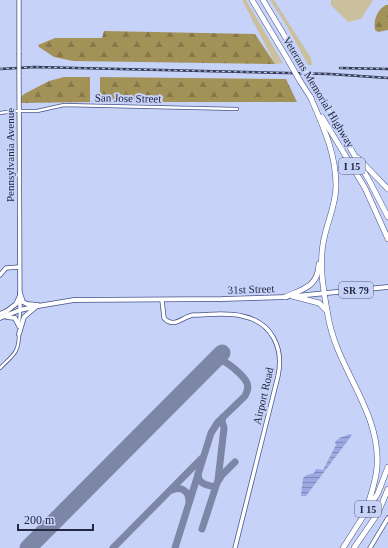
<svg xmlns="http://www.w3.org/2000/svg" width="388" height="548" viewBox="0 0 388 548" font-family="Georgia,serif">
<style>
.grass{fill:#cbc09d}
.forest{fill:url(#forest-firs)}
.water{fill:url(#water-rules)}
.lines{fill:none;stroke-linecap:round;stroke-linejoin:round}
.taxiway{stroke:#7e86a7;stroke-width:7}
.runway{stroke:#7e86a7;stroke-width:17}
.minor-casing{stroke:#46528a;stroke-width:4}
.tertiary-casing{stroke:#46528a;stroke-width:5}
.primary-casing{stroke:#46528a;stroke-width:5.5}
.motorway-casing{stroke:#46528a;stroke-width:6}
.minor{stroke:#fff;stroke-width:2.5}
.tertiary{stroke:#fff;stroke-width:3.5}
.primary{stroke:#fff;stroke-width:4}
.motorway{stroke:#fff;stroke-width:5}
.rail-casing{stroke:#353b55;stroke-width:2.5}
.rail{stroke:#c7d2f9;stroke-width:1;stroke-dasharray:3;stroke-linecap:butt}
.tertiary-bridge-casing{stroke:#46528a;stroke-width:5;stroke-linecap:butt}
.motorway-bridge-casing{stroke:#46528a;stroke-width:6;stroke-linecap:butt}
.tertiary-bridge{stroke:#fff;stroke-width:3.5}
.motorway-bridge{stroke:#fff;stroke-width:5}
.labels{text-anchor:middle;stroke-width:4;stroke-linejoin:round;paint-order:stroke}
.shield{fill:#c7d2f9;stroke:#555c79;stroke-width:1}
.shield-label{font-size:10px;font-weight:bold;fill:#242942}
.street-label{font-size:11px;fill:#242942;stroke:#c7d2f9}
</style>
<defs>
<pattern id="forest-firs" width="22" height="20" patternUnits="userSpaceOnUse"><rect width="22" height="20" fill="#a39257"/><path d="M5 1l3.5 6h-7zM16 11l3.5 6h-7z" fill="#85774a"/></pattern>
<pattern id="water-rules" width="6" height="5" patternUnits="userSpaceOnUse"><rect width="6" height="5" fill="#9ba9e0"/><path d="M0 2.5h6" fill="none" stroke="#7e8ab7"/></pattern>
</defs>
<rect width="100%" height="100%" fill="#c7d2f9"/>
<g class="grass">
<polygon points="242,0 246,0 283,63 275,64"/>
<polygon points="270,0 274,0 311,58 312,65 308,65 285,23"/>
<polygon points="331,0 373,0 361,19 348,22 331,5"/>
</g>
<g class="forest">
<path d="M386,5H388V30L378,32L375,30C373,20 377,10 386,5Z"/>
<polygon points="104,31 255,34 275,64 73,61 54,57 39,47 38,45 55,38 102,38"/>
<path d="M64,77H90V102C67,102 45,103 21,103V97L24,94L49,81Z"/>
<polygon points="100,77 286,79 297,102 100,102"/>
</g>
<polygon class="water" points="350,434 352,435 306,496 301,496 303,478 307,475 314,473 316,469 323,470 336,445 335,442 339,438"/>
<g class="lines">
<g class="taxiway">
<path d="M198,474C198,484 207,485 215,487"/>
<polyline points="218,480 224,428 222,421 223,417"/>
<path d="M172,490C181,486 189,491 189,501"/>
<polyline points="202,529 217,483 222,475 235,462"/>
<polyline points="113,548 201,459"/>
<path d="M175,548L211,433L218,422L245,396C247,392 249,388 247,383C244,376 227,361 220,360L211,364"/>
</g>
<polyline class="runway" points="28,548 222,353"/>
<g class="minor-casing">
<g id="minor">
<polyline points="0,113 14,111 37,111 64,105 237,109"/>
<polyline points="19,325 20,310"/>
<path d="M0,368C13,355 19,353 19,334"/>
</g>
</g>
<g class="tertiary-casing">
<g id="tertiary">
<polyline points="19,0 19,53"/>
<polyline points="19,75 20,310"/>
<polyline points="0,275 6,268 19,267"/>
<path d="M162,300L164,318C174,329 182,317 193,315C209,315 226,312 242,316C272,322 284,348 278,376L235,548"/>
<polyline points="370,548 388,518"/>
</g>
</g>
<g class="primary-casing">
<g id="primary">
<polyline points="20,293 23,302 27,304 38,305"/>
<polyline points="296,296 388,287"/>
<polyline points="7,311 16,304 20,296"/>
<polyline points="0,314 7,311"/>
<polyline points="7,317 15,318 19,326"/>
<polyline points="0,318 20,310 38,306 74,300 222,299 287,297"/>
<polyline points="19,334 24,317 37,306"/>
</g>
</g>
<g class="motorway-casing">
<g id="motorway">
<polyline points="252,0 288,60"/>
<polyline points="263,0 299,60"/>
<polyline points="310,79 370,182 388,217"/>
<polyline points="300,81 311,98"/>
<path d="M310,96C323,126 336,153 336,186C336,206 326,224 323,244C319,268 324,293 328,316C337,370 381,411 377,467C376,482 370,497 366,511"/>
<polyline points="322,117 365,188 388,239"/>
<polyline points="358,158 388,189"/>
<polyline points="292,296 319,303 327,311"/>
<path d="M285,297C303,289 318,287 319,264"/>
<polyline points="343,548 378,493 388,467"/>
<polyline points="354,548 378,513 388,489"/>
</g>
</g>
<use href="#minor" class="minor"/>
<use href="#tertiary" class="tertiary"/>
<use href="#primary" class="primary"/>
<use href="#motorway" class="motorway"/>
<g class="rail-casing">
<g id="rail">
<polyline points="340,68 388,69"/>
<polyline points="0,69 35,67 330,74 388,78"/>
</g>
</g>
<use href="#rail" class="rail"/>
<g class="tertiary-bridge-casing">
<polyline id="tertiary-bridge" points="19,53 19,75"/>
</g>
<g class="motorway-bridge-casing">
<g id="motorway-bridge">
<polyline points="288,60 300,81"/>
<polyline points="299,60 310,79"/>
</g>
</g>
<use href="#tertiary-bridge" class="tertiary-bridge"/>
<use href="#motorway-bridge" class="motorway-bridge"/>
</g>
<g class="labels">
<g class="shield">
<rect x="339" y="158" width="26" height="16" rx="3"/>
<rect x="339" y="282" width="34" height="16" rx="3"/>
<rect x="355" y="501" width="26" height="16" rx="3"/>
</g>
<g class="shield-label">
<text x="352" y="170">I 15</text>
<text x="356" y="294">SR 79</text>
<text x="368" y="513">I 15</text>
</g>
<g class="street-label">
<text transform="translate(319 92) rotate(59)" y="4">Veterans Memorial Highway</text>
<text transform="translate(128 98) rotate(1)" y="4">San Jose Street</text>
<text transform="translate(10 155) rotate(-90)" y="4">Pennsylvania Avenue</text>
<text transform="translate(251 289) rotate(-2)" y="4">31st Street</text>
<text transform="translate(263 396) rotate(-77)" y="4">Airport Road</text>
</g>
</g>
<path d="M18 524v6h75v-6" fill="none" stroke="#242942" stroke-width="2"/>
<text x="24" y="524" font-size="12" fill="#242942" stroke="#c7d2f9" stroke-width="3" paint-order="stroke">200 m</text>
</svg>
